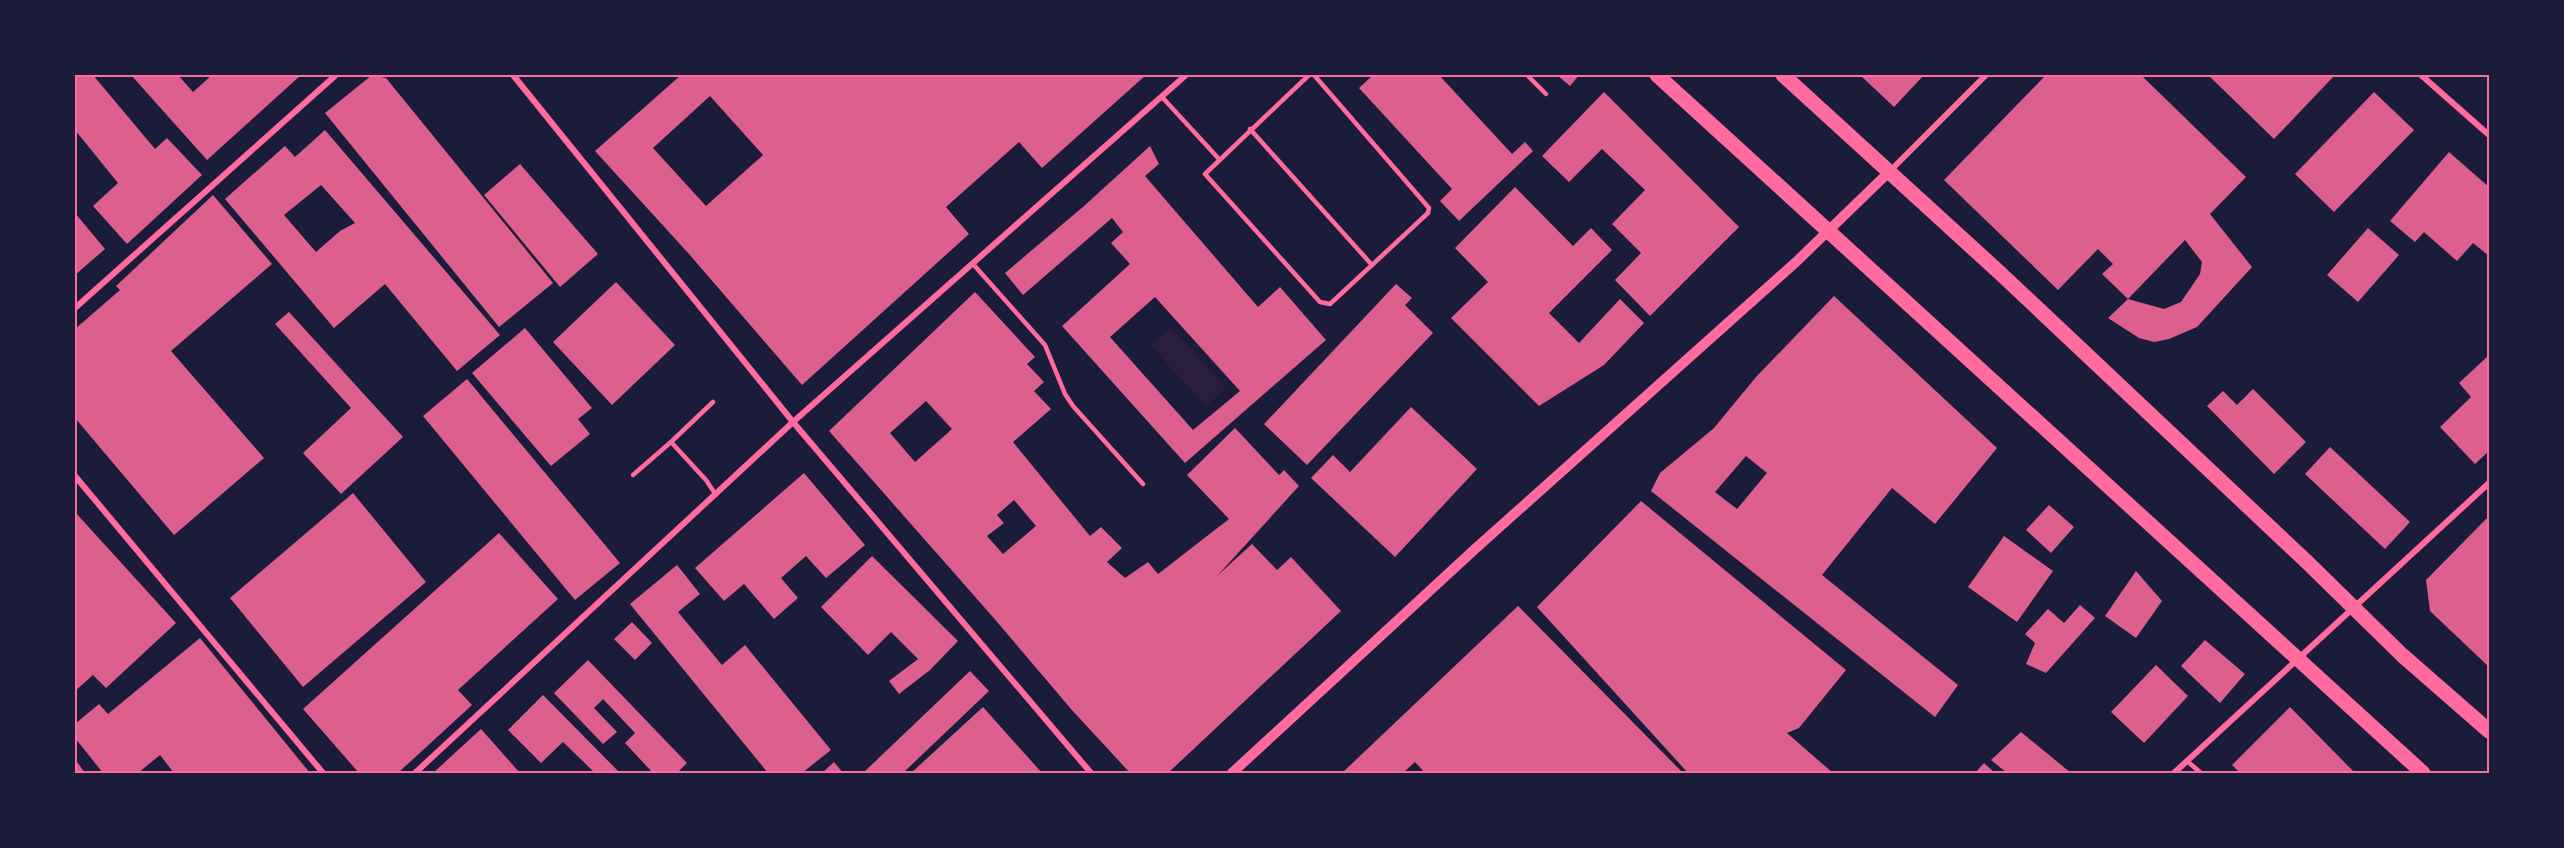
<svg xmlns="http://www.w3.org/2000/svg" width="2564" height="848" viewBox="0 0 2564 848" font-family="'Asap Condensed',sans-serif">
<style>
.green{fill:#2a1e3b}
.building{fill:#dd5f8e;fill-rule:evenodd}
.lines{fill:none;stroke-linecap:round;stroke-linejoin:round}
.service{stroke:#ff6b9d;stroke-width:4.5}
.minor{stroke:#ff6b9d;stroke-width:6}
.tertiary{stroke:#ff6b9d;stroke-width:10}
.primary{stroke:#ff6b9d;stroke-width:15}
.neatline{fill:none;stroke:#ff6b9d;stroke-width:2}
</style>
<rect width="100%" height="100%" fill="#1b1b3a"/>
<polygon class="green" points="1171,327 1226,387 1206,406 1151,346"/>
<g class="building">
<polygon points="75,75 93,75 155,149 167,138 202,175 127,244 93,206 118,183 75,130"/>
<polygon points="131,75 178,75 193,92 212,75 301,75 207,160"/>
<polygon points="372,75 386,78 553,283 499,327 325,113"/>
<path d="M681,75H1146L1042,168L1019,142L946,207L969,234L802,385L689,254L595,151ZM710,96L763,155L706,206L653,148Z"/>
<polygon points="1373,75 1439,75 1512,154 1525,142 1533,151 1459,221 1440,201 1452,189 1359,88"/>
<polygon points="1557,75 1579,75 1570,86"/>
<polygon points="1860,75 1924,75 1894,107"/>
<polygon points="2046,75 2141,75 2246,177 2210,214 2252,267 2197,327 2169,339 2154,342 2139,338 2108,318 2128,299 2164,309 2181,302 2200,274 2202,262 2185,240 2128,299 2102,274 2113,264 2098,249 2058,290 1944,180"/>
<polygon points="2208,75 2335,75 2274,139"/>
<polygon points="1604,92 1739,227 1650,316 1615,280 1641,253 1612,224 1645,190 1602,149 1569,182 1542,156"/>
<polygon points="2374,92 2414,130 2334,212 2295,174"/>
<path d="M325,130L500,335L457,371L385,284L334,328L225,199L285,146L295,157ZM321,185L355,223L340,231L316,252L284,215Z"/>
<path d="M1150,146L1159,164L1145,176L1258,307L1280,287L1326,340L1185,463L1062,326L1130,264L1111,243L1123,232L1112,218L1023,295L1005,273L1084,206ZM1155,297L1240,391L1193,430L1110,337Z"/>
<polygon points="2449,152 2489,187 2489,256 2473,243 2457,261 2424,232 2415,242 2390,221"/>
<polygon points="520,164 598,254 560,287 484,195"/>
<polygon points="1515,187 1573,246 1591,228 1612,250 1549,313 1579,343 1620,299 1644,323 1604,365 1539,406 1451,318 1488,282 1455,248"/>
<polygon points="213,195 272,264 171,351 264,458 174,535 75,418 75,329 120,290 116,286"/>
<polygon points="75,213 105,249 75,275"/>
<polygon points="2368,228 2399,255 2358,302 2327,275"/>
<polygon points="616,282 675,345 612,405 553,342"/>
<polygon points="1396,284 1412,298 1405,305 1433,333 1307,465 1264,424"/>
<path d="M975,292L1035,357L1027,364L1044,382L1034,391L1051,409L1013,442L1090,536L1101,527L1122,548L1107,562L1125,578L1148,562L1158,574L1229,519L1187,475L1235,428L1279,475L1284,470L1299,486L1217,576L1252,544L1277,570L1291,557L1341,611L1168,773H1130L1071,709L992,616L829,431ZM926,401L952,429L915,462L890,433ZM1014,500L1036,526L1003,554L987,536L1004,523L997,515Z"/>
<path d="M1834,296L1997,448L1935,524L1892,488L1822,575L1958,685L1935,717L1651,491L1660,473L1714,428L1756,377ZM1746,456L1767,473L1737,509L1715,492Z"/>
<polygon points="289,312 403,437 341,494 303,453 351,408 275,324"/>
<polygon points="525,328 592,408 578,419 590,434 551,466 472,373"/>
<polygon points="2489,355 2489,451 2475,464 2440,427 2471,397 2459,383"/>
<polygon points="467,379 620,563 575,600 423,416"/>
<polygon points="2253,389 2306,442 2274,474 2207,406 2223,391 2237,405"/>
<polygon points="1411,407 1477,469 1395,557 1311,478 1333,455 1350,472"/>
<polygon points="2330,447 2410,522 2385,549 2305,474"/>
<polygon points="804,473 865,545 826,578 806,556 781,578 798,598 774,619 744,584 724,601 695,568"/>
<polygon points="353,493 426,582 303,687 230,598"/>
<polygon points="1641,501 1846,670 1799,728 1787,733 1833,773 1688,773 1537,607"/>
<polygon points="2049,505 2074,527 2051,553 2026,530"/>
<polygon points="75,512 176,623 106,688 93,675 75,691"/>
<polygon points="2489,516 2489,667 2430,611 2426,580"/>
<polygon points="499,533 558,599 458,690 472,705 398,773 359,773 303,709"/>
<polygon points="2004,536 2053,571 2017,622 1968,587"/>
<polygon points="872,556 958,641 930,670 899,694 889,681 918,659 891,632 868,655 821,607"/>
<polygon points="677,565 700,594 678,612 722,665 745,645 831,750 802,773 768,773 630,604"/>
<polygon points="2136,571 2162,601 2136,638 2105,616"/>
<polygon points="2080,605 2095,618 2046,673 2026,664 2035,643 2025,634 2048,609 2064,623"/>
<polygon points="1518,606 1683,773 1425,773 1415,762 1403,773 1342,773"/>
<polygon points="632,622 652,643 635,660 614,639"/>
<polygon points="200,638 310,773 174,773 160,755 138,773 103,773 75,738 75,724 99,704 108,714"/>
<polygon points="2205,640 2245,674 2220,703 2181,666"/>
<polygon points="588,660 687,763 677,773 653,773 625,743 635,733 603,699 594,708 617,732 603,744 554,693"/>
<polygon points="2156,665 2188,696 2144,743 2111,712"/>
<polygon points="970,671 989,691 903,773 863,773"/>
<polygon points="543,695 620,773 595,773 563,742 541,763 508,730"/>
<polygon points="983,707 1042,773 911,773"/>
<polygon points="2290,707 2355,773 2240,773 2232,765"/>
<polygon points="481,729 520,773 433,773"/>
<polygon points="2021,732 2071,773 2007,773 1991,760"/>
<polygon points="75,759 85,773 75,773"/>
<polygon points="834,762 843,773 822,773"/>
<polygon points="1984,763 1995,773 1975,773"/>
</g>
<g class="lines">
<g class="service">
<polyline points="1309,75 1205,174 1320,302 1330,304 1428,213 1429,208 1314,75"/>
<polyline points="1527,75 1546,94"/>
<polyline points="1162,97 1219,159"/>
<polyline points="1250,129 1372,265"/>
<polyline points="973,264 1045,345 1065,394 1073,406 1143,484"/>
<polyline points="671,442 713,402"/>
<polyline points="633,475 671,442 706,480 716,495"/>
<polyline points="2187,761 2201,773"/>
</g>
<g class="minor">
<polyline points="513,75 793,422 1091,773"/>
<polyline points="2421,75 2489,135"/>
<polyline points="1889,172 1986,75"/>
<polyline points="75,308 336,75"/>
<polyline points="75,476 323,773"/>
<polyline points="415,773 793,422 1186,75"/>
<polyline points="2174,773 2489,483"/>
</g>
<polyline class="tertiary" points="1232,773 1475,549 1796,262 1889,172"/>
<g class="primary">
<polyline points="1657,75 2423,773"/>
<polyline points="1783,75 2000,273 2308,563 2402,655 2489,731"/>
</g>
</g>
<rect width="2564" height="848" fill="none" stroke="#1b1b3a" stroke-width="153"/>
<rect x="76" y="76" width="2412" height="696" class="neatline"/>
</svg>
